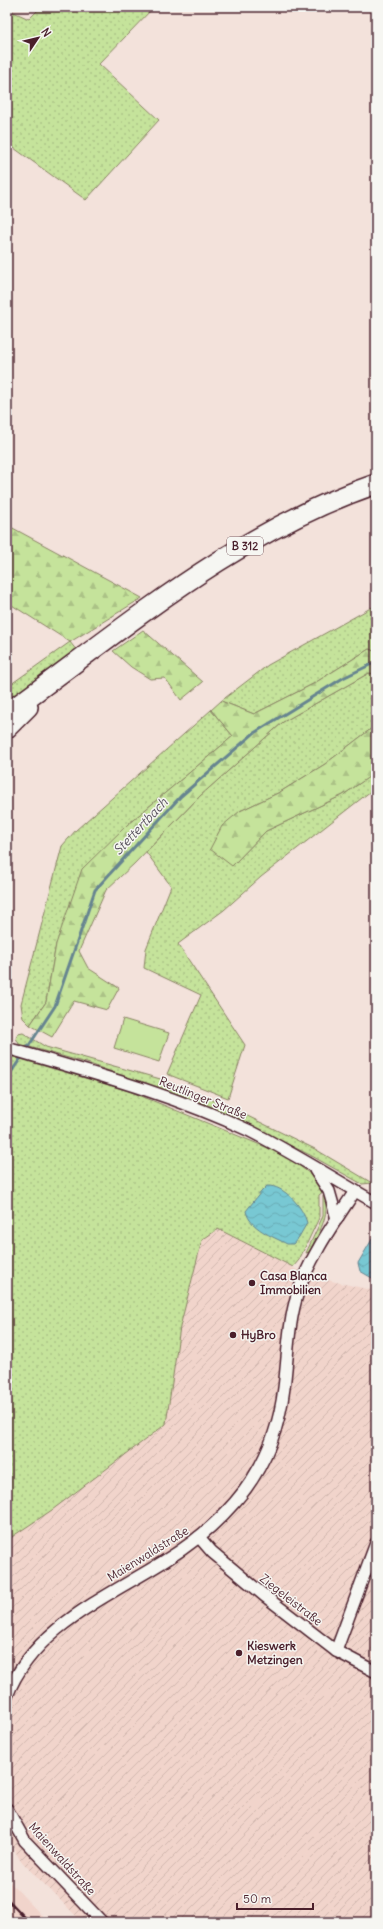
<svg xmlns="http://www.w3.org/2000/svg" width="383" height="1929" viewBox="0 0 383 1929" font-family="Delius,sans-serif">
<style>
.built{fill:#f1d4cb}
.industrial{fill:url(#industrial-furrows)}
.grass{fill:url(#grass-dots);stroke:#888163}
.forest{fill:url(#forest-firs);stroke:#888163}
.park{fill:#c5e39b;stroke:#888163}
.water{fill:url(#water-waves);stroke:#668490}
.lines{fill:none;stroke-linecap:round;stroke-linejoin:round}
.stream{stroke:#668490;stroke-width:3}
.minor-casing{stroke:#4a1f2b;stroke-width:14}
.trunk-casing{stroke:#4a1f2b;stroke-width:22}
.minor{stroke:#f6f6f2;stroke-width:11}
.trunk{stroke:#f6f6f2;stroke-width:19}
.rail{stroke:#4a1f2b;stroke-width:3}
.poi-dot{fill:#4a1f2b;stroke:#f6f6f2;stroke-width:1.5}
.labels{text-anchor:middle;stroke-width:3;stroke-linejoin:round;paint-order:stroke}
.shield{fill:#f6f6f2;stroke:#7e6067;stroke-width:1}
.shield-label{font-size:11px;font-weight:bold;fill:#4a1f2b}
.street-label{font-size:12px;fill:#4a1f2b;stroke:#f6f6f2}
.poi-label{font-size:12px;font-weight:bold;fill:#4a1f2b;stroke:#f6f6f2;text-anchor:start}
.water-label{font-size:13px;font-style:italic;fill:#58525d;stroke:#f6f6f2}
</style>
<defs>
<pattern id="industrial-furrows" width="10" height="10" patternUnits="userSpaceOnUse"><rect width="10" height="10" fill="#f1d4cb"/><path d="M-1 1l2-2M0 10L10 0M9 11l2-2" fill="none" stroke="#d0b6ae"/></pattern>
<pattern id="grass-dots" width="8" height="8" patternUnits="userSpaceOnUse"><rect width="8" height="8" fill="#c5e39b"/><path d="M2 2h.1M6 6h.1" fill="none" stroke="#abc286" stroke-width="1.8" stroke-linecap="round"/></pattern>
<pattern id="forest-firs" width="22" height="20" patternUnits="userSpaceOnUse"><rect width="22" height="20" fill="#c5e39b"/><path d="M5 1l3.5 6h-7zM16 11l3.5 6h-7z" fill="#abc286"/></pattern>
<pattern id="water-waves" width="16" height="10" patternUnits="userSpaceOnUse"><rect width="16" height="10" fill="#78c8d3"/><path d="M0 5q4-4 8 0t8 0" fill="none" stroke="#69abb5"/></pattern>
</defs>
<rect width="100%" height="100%" fill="#f3e2db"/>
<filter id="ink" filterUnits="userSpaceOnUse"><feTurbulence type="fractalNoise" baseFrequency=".025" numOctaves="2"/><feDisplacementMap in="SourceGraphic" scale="8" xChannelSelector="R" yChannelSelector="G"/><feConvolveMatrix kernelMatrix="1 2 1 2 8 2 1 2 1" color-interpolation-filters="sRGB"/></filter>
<g filter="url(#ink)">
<polygon class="built" points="7,1879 48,1922 13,1922 7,1916"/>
<polygon class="industrial" points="218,1229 309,1276 376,1291 376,1922 82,1922 20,1860 7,1836 7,1540 52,1510 165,1424 180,1327 202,1240"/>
<g class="grass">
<polygon points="41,7 154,7 99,64 159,120 86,200 7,143 7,9 29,19"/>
<polygon points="376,605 376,652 369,649 313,684 254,714 221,701 268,665"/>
<polygon points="70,642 77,651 7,704 7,687"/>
<polygon points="369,673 376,674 376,725 325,764 280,792 240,811 232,866 266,831 343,795 370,776 376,787 261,877 224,910 178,944 245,1045 228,1098 167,1074 201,995 144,968 146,949 171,886 146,852 200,796 283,722"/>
<polygon points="211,710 233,736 127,825 56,944 46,1002 30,1025 23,1018 21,1004 62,846 76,830"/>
<polygon points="23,1033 46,1047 164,1080 225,1105 315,1149 372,1183 362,1184 310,1155 223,1113 90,1064 19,1044 16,1038 18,1034"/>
<polygon points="7,1055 129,1091 285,1155 313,1176 324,1191 319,1195 319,1218 299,1260 293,1267 218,1229 202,1240 180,1327 166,1424 52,1510 7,1540"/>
<path d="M325,1194C330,1216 319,1233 309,1252L306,1253L323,1216V1196Z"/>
</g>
<g class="forest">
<polygon points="9,526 142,598 70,642 7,602 7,528"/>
<polygon points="143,630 203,682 181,700 165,678 150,679 131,667 113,651"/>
<polygon points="369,649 376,652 376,674 369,673 283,722 200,796 134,864 106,890 79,951 88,968 119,988 107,1010 74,1001 52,1037 30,1025 46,1002 56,944 82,869 127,825 233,736 211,710 221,701 254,714 313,684"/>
<polygon points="376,725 376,772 343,795 266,831 232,866 210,849 222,826 240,811 280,792 325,764"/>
</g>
<polygon class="park" points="123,1019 169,1033 159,1062 114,1048"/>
<g class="water">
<path d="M267,1186C284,1185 303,1207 307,1223L299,1237L293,1244H287C272,1236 250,1229 246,1211L261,1192Z"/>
<polygon points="374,1236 376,1236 376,1278 372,1278 360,1271 358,1263"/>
</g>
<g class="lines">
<g class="stream">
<polyline points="373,7 376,9"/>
<polyline points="26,1050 55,1006 95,890 181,796 254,733 343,678 376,662"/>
<polyline points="7,1078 23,1055"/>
</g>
<g class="minor-casing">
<g id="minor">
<path d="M7,1048C89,1072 172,1094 250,1131C293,1153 334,1179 376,1203"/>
<polyline points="315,1170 329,1191 337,1219"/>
<polyline points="199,1537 212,1552 266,1597 336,1651 376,1672"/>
<polyline points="336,1651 376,1543"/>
<path d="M7,1696C33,1627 108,1597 166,1560C192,1544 215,1525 235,1502C263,1470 279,1430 284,1388C288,1356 288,1323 298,1292C311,1255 334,1223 355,1191"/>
<polyline points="7,1809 25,1841 102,1922"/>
</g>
</g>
<g class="trunk-casing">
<g id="trunk">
<path d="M7,713C125,628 237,531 376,484"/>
<polyline points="7,728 28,707"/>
</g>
</g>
<use href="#minor" class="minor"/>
<use href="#trunk" class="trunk"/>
<polyline class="rail" points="7,1899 29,1922"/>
</g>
</g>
<g class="poi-dot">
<circle cx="252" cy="1283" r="4"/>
<circle cx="233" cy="1335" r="4"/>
<circle cx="239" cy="1653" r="4"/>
</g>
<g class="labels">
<rect class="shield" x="227" y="537" width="36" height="18" rx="3"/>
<g class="shield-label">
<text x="245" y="550">B 312</text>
</g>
<g class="street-label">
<text transform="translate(203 1098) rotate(22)" y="4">Reutlinger Straße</text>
<text transform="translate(148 1554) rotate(-32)" y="4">Maienwaldstraße</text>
<text transform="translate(291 1600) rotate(38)" y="4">Ziegeleistraße</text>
<text transform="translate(62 1859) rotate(48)" y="4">Maienwaldstraße</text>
</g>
<g class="poi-label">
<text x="260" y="1280">Casa Blanca<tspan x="260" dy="14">Immobilien</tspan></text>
<text x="241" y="1339">HyBro</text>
<text x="247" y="1650">Kieswerk<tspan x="247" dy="14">Metzingen</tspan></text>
</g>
<g class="water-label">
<text transform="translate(140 826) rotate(-47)" y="5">Stettertbach</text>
</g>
</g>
<rect width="383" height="1929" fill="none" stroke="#f6f6f2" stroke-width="24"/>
<rect x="12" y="12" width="359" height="1905" fill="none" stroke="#4a1f2b" stroke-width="1.5" filter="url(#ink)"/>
<g transform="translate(38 38) rotate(55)" stroke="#f6f6f2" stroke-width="3" paint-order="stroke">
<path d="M0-3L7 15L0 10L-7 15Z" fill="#4a1f2b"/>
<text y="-6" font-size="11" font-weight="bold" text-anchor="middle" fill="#4a1f2b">N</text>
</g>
<path d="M237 1903v6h76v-6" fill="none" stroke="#4a1f2b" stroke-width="2"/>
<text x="243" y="1903" font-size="12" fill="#4a1f2b" stroke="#f6f6f2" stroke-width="3" paint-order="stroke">50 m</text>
</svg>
